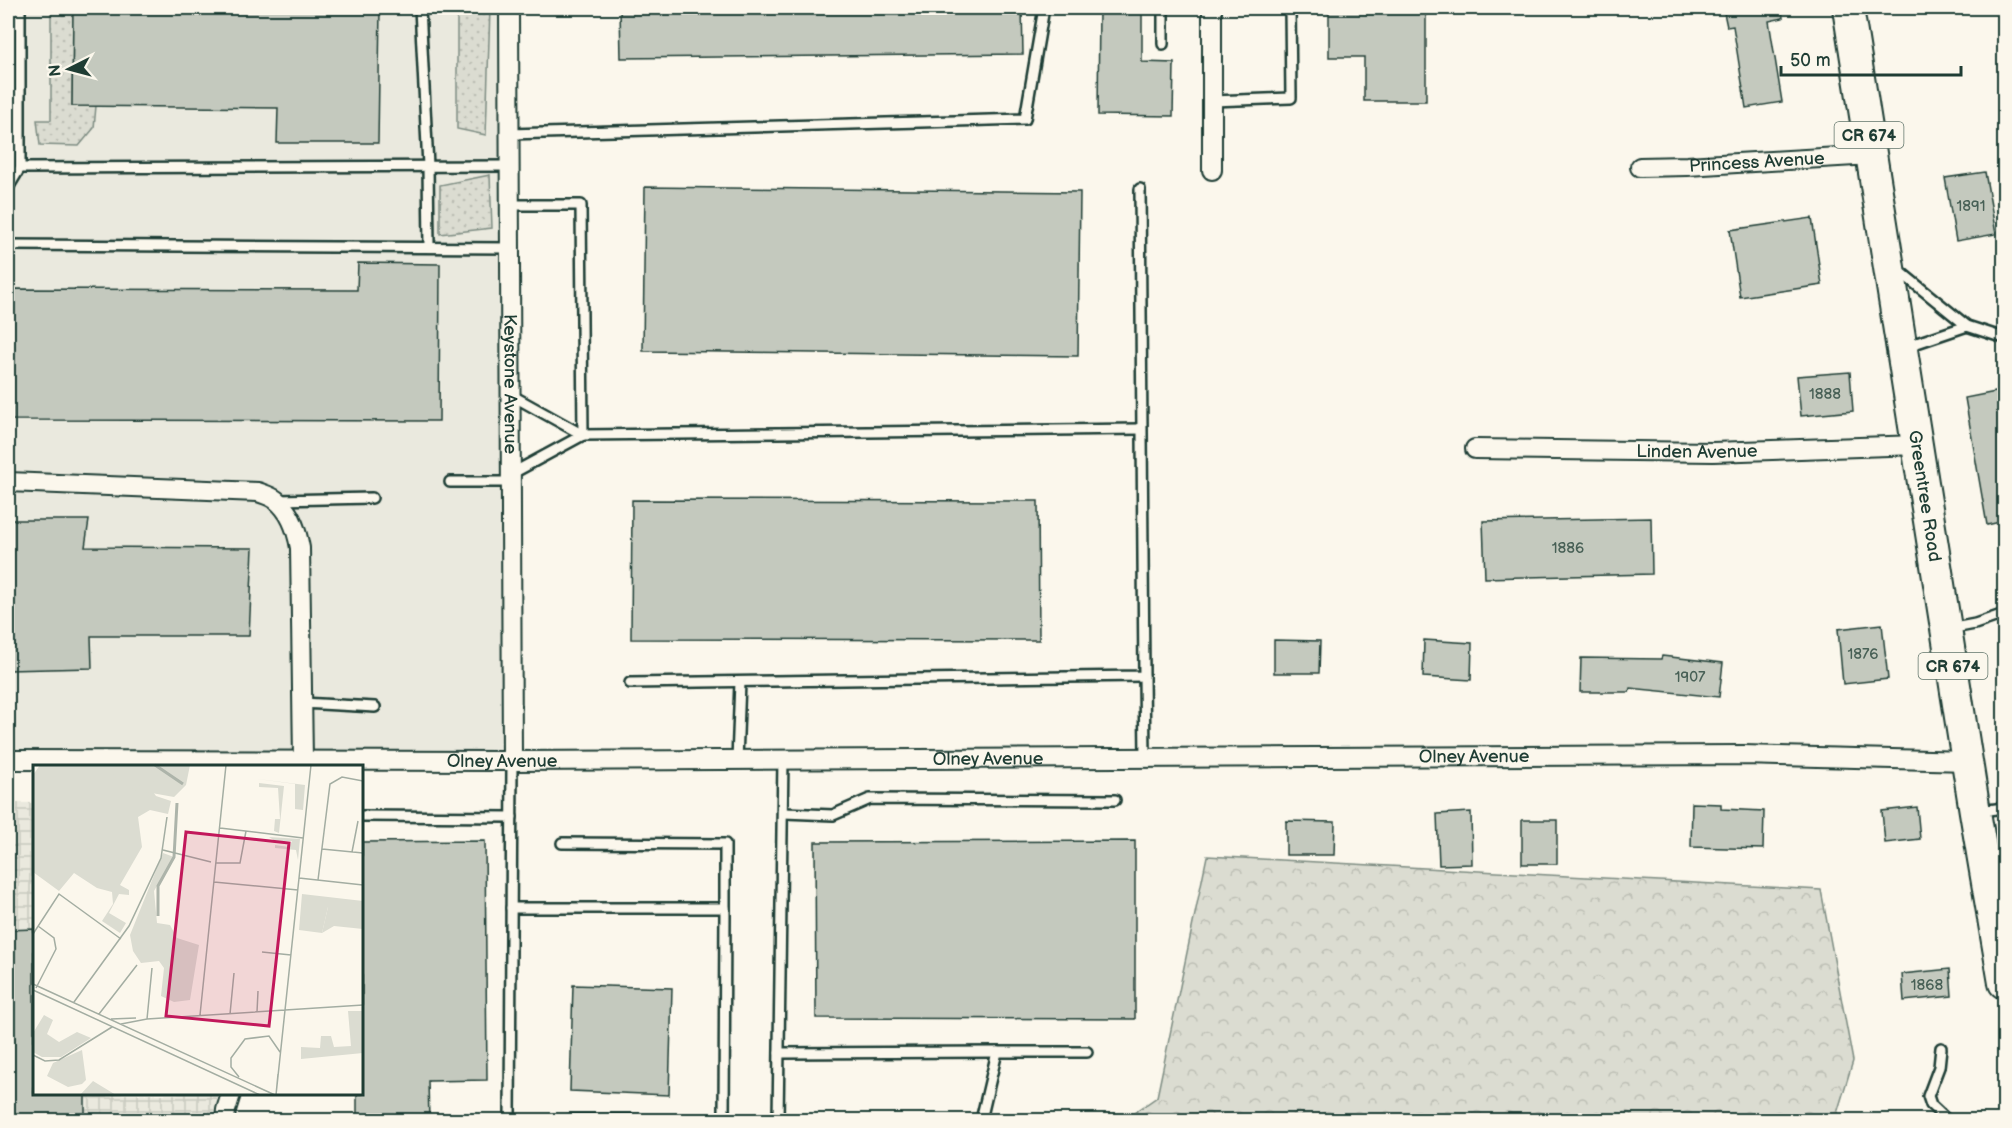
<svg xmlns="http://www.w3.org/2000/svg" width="2012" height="1128" viewBox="0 0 2012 1128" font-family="'Balsamiq Sans',sans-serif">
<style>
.built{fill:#eae9de}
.industrial{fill:url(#industrial-grid)}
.grass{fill:url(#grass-dots);stroke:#7d8c82;stroke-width:1.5}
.forest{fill:url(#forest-crowns);stroke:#7d8c82;stroke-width:1.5}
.building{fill:#c4c9be;stroke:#1f3d34;stroke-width:1.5}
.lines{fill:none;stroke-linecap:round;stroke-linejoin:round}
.service-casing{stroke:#1f3d34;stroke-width:14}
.minor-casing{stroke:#1f3d34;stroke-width:22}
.primary-casing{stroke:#1f3d34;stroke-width:34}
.service{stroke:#fbf7ec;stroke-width:9}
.minor{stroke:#fbf7ec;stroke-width:18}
.primary{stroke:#fbf7ec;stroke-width:30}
.labels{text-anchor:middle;stroke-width:6;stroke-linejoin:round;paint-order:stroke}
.number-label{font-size:15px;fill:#486056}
.shield{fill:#fbf7ec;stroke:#61756b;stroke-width:1.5}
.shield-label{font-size:16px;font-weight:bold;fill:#1f3d34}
.street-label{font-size:18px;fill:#1f3d34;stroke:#fbf7ec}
.inset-river{fill:none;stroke:#adb4aa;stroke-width:3}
.inset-road{fill:none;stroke:#a3ada2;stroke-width:1.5}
.view{fill:#c2185b;fill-opacity:0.15;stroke:#c2185b;stroke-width:3}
.inset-edge{fill:none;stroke:#1f3d34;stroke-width:3}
</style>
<defs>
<pattern id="industrial-grid" width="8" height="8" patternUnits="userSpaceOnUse" patternTransform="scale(1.5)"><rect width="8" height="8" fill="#eae9de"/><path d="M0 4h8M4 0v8" fill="none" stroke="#c8c9bf"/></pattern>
<pattern id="grass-dots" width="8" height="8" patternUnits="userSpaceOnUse" patternTransform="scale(1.5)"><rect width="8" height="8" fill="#dbdcd1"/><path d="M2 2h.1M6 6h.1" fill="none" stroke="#bcbeb4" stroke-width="1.8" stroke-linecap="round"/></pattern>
<pattern id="forest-crowns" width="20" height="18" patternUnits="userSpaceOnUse" patternTransform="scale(1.5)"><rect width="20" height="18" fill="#dbdcd1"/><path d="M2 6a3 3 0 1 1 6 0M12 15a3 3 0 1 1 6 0" fill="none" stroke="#bcbeb4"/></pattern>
</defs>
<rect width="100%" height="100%" fill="#fbf7ec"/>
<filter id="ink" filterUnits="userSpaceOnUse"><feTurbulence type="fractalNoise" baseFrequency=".0167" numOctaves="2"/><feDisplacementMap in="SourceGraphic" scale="12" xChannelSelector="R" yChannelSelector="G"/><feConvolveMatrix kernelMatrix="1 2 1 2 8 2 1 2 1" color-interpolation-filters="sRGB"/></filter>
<g filter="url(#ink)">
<polygon class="built" points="8,8 509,8 512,761 8,759"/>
<polygon class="industrial" points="8,803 34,803 34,1094 217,1094 219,1120 8,1120"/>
<g class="grass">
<polygon points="51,8 73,8 72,106 96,106 94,128 79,146 40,145 37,120 51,120"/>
<polygon points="457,8 490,8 486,135 457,129"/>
<polygon points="490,175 492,228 440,234 440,185"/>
</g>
<polygon class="forest" points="1207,856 1821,890 1853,1061 1835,1120 1124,1120 1157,1097"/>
<g class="building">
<polygon points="73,8 380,8 378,143 277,143 278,108 72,106"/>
<polygon points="620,8 1022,8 1023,54 621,58"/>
<polygon points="1099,8 1142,8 1142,62 1174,63 1173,116 1098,115"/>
<polygon points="1329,8 1426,8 1426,101 1364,101 1364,57 1329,57"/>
<polygon points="1723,8 1782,8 1783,18 1769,21 1782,102 1746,108 1733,26 1727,27"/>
<polygon points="1985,172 1996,234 1956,241 1945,178"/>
<polygon points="645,187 1080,192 1078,356 643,351"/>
<polygon points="1812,218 1822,285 1740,297 1730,230"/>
<polygon points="358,263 440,264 439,421 12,420 12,289 357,290"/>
<polygon points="1850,372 1853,411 1801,416 1797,376"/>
<polygon points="2001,391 2004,409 2004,521 1987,525 1965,398"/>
<polygon points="632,500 1038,501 1039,640 631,639"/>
<polygon points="1651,518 1652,574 1485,578 1483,521"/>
<polygon points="8,520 89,520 85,547 253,548 249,636 91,636 92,668 8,670"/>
<polygon points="1882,624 1888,679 1843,684 1838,629"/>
<polygon points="1274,640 1320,641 1319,673 1274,673"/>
<polygon points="1424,640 1472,643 1471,680 1423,677"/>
<polygon points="1662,656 1723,663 1719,697 1630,688 1629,692 1580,692 1581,658 1661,659"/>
<polygon points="1692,803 1721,804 1721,809 1764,811 1763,849 1691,847"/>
<polygon points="1917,807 1920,839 1885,843 1882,811"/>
<polygon points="1471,812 1472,864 1439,865 1437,814"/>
<rect x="1522" y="820" width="35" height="44"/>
<polygon points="1286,821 1335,822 1334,855 1286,855"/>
<polygon points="485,841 487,1080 428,1081 429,1120 357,1120 357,1094 362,1094 362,842"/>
<polygon points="1135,841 1135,1019 816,1018 815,842"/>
<polygon points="34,929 34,1094 85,1094 85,1120 8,1120 8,930"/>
<polygon points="1950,969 1952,996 1904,1001 1902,974"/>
<polygon points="573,985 672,988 669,1095 570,1091"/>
</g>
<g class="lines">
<g class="service-casing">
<g id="service">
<polyline points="420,8 428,166 429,247"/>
<polyline points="1163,44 1163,8"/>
<polyline points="1212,101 1291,98 1290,8"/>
<polyline points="509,134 1025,119 1044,8"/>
<polyline points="20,168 509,166"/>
<polyline points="8,188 20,168 20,8"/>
<polyline points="510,205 581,205 583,435 1141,429"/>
<polyline points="8,245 510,248"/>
<polyline points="1897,269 1967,326 2004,338"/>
<polyline points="1905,347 1967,326"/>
<polyline points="511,395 583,435"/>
<polyline points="511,474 583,435"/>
<polyline points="450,482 511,482"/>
<polyline points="278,500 372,498"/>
<polyline points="1949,629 1975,624 2004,614"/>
<polyline points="1144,676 1145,757"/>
<polyline points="630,683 1144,676 1140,189"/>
<polyline points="302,703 375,707"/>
<polyline points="737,760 740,682"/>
<polyline points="1980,811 2004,808"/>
<polyline points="784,813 833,815 870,799 1115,800"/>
<polyline points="362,816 512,817"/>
<polyline points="562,843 725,844 725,908"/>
<polyline points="511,908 725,908 724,1120"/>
<polyline points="1941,1048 1939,1067 1928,1096 1931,1105 1947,1120"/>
<polyline points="779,1053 997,1052"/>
<polyline points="510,1120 512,761"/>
<polyline points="569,1120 649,1120"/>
<polyline points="778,1120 783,759"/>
<polyline points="981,1120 997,1052 1087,1052"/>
</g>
</g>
<g class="minor-casing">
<g id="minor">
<path id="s1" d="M509,8L512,761"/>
<polyline points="1212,8 1212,170"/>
<path id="s2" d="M1640,167L1687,166L1872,155"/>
<path id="s3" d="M1475,449L1713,452L1918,445"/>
<path d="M8,482L258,492C263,494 271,496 276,500C290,511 297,531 300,548L303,760"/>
<path id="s4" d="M8,760L512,761L1744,755L1967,761"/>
<polyline points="225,1120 226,1110 231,1094"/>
</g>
</g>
<g class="primary-casing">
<g id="primary">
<path id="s5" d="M1848,8L1975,812L2004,983"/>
</g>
</g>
<use href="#service" class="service"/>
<use href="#minor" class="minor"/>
<use href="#primary" class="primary"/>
</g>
</g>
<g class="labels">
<g class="number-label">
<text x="1971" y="211">1891</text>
<text x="1825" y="399">1888</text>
<text x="1568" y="553">1886</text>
<text x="1863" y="659">1876</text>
<text x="1690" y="682">1907</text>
<text x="1927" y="990">1868</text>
</g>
<g class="shield">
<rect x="1834.5" y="122" width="69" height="26" rx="4.5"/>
<rect x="1918.5" y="653" width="69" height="26" rx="4.5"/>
</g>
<g class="shield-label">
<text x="1869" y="141">CR 674</text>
<text x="1953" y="672">CR 674</text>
</g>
<g class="street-label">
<text dy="6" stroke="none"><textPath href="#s2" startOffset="117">Princess Avenue</textPath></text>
<text dy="6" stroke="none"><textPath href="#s1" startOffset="376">Keystone Avenue</textPath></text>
<text dy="6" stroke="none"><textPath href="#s3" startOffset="222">Linden Avenue</textPath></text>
<text dy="6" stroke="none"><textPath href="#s5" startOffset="494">Greentree Road</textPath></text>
<text dy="6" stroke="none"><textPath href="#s4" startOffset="1466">Olney Avenue</textPath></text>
<text dy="6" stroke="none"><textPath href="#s4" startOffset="980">Olney Avenue</textPath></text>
<text dy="6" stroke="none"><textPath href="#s4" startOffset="494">Olney Avenue</textPath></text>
</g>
</g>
<g transform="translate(33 765)">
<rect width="330" height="330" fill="#fbf7ec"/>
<path d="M218,13L272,20L270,45L262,44V19ZM226,18L251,21L246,68L241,66L242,54H247L245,23L226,22ZM236,72L267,74L265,95L263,85L242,83V80L256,82L259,76H242ZM295,142H330V164L301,161L289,168ZM49,285L53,315L49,319L35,322L14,311L20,298Z" fill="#dbdcd1"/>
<path d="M7,0H133L118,24L123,31L138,36L135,49L117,45L105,52L109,82L87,120L96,125V130L86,129L76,148L93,158L87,168L69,156L80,139L79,127L64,123L41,108L26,126L0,107V10ZM130,88L141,92L121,126L124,158L137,160L144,173L166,180L157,235L141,237L128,231L131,203L126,196L108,198L100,186L97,170ZM269,129L330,136V142H295L289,168L266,165ZM315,246H330V288L268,294V282L287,283L288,271H298L301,282L318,281ZM11,250L20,255L14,269L26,277L44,267L58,273L28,292H9L0,287V268ZM60,316L83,330H47Z" fill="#dbdcd1"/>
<path d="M12,0H35L0,49V16ZM87,0H123L102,26L80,10ZM132,0H157L153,20L141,32L113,27Z" fill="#dbdcd1"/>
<path class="inset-river" d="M122,0L150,19M125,151V121L141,92L144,38"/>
<path class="inset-road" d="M187,63L270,73M289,84L330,88M130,85L178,97M319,87L325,56M183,98H207L213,66M266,113L330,120M285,115L297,19L309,12L330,16M181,117L265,125M0,169L26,129L88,174M229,187L258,190M0,219L242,330M3,223L23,184L21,173L5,161M0,225L227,330M41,237L96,161L128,93L134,52M224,247L225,226M66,249L104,200M197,249L201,208M167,250L193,0M78,254L103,253M114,254L119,203M88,259L114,254L330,240M0,290L12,296L26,295L79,262M206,312L198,302V293L212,274L236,271L247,287M243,330L278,0M243,330L245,309"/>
<path class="view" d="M153,67L256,78L236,261L133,251Z"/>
<rect width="330" height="330" class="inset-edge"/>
</g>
<rect width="2012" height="1128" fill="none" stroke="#fbf7ec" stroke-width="30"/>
<rect x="15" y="15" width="1982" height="1098" fill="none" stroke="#1f3d34" stroke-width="2" filter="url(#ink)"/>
<g transform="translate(69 69) rotate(264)" stroke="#fbf7ec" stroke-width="4.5" paint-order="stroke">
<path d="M0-4.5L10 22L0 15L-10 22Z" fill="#1f3d34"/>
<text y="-9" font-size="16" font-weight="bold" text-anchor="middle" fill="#1f3d34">N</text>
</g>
<path d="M1781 66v9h180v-9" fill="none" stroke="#1f3d34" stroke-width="3"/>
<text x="1790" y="66" font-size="18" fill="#1f3d34" stroke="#fbf7ec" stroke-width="4.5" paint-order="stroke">50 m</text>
</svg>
